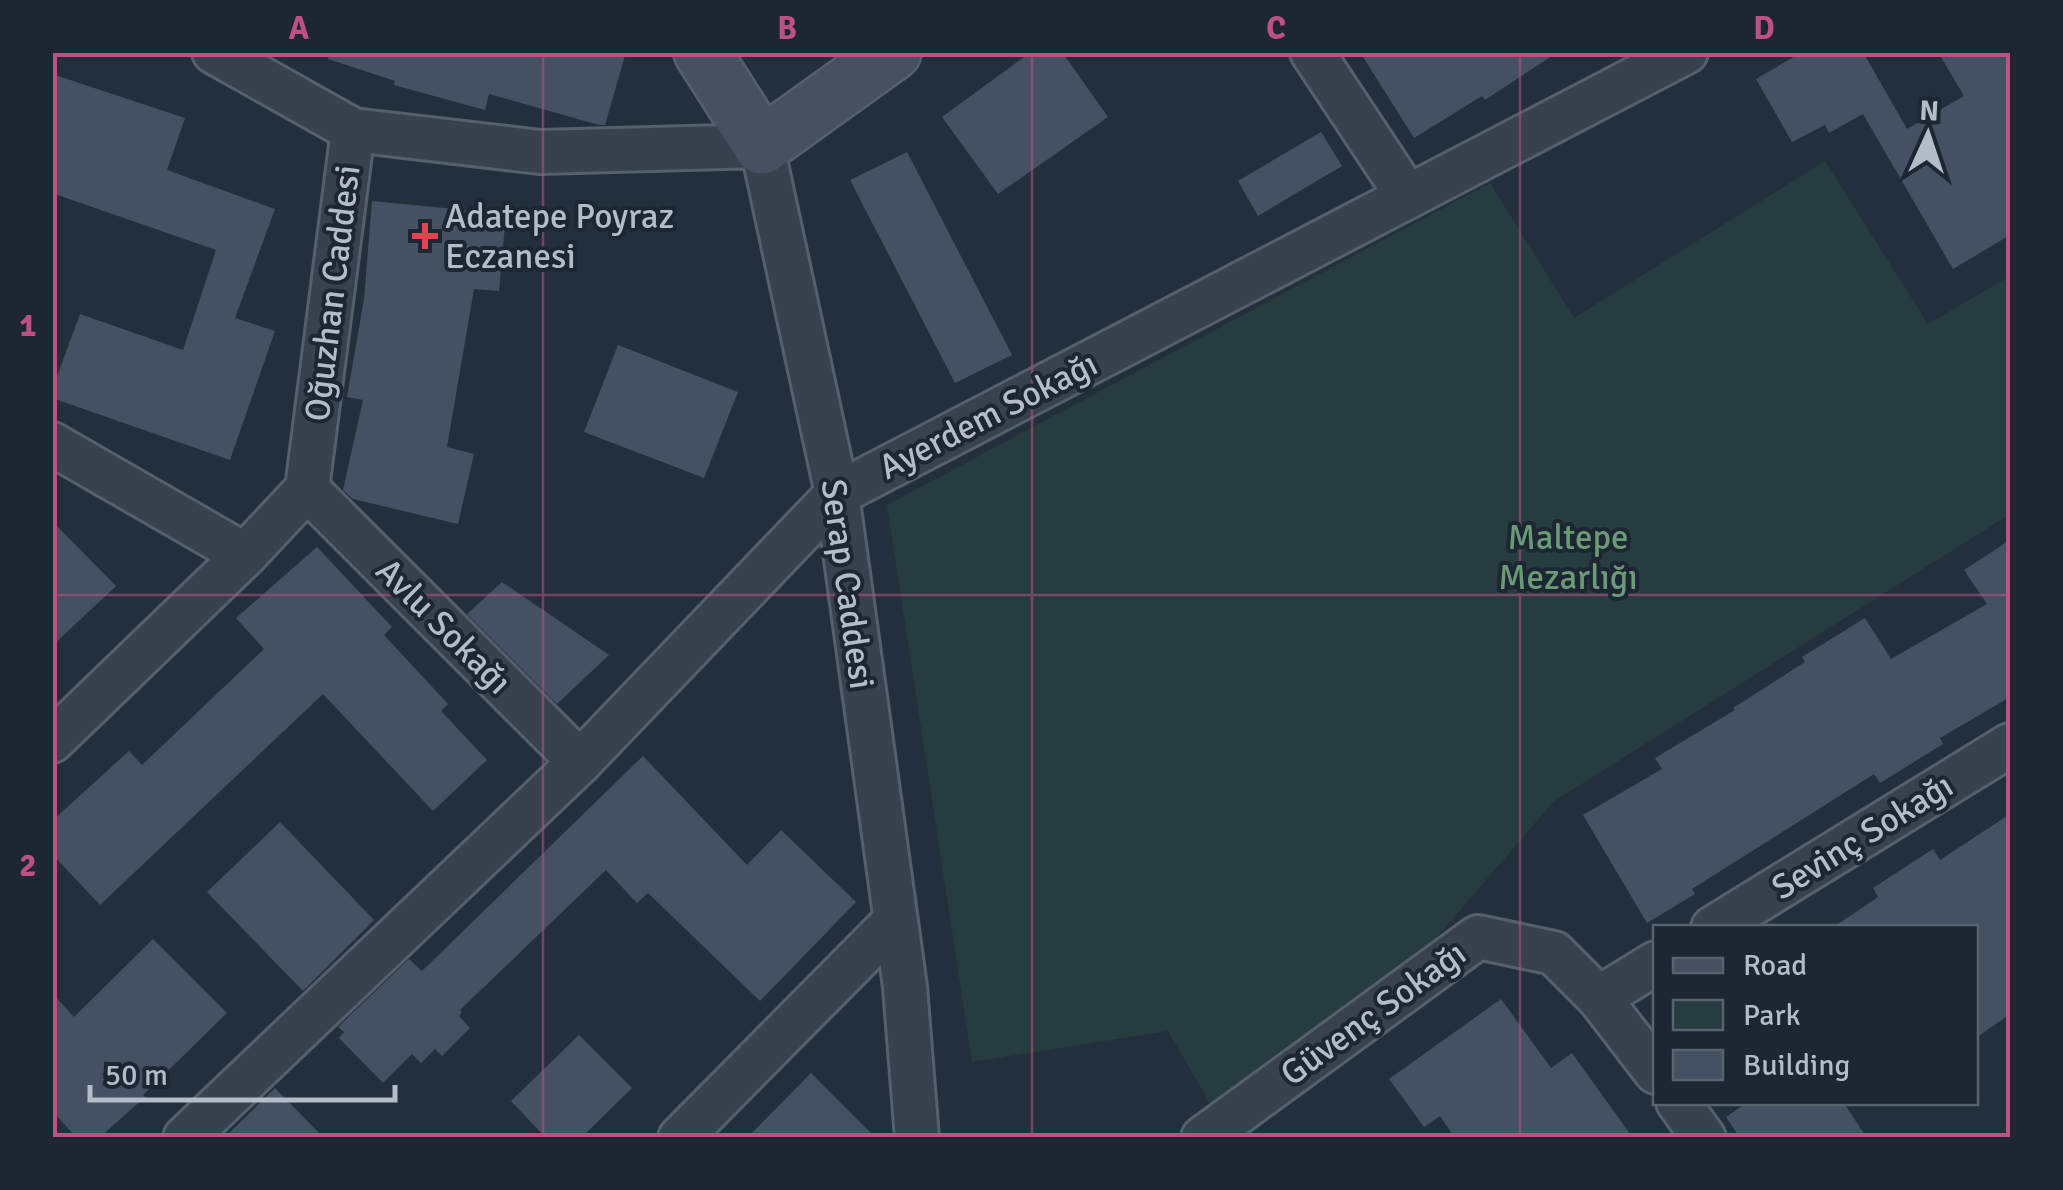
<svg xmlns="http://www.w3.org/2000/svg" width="2063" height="1190" viewBox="0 0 2063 1190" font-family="Signika,sans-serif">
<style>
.green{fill:#263c3f}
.building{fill:#455162}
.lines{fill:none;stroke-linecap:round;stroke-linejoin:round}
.street-casing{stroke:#565f6c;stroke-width:48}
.secondary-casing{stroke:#565f6c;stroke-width:60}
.street{stroke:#38414e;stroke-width:42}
.secondary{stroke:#465061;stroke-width:55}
.grid{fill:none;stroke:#bd5182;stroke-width:2.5;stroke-opacity:0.55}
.health-dot{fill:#e0444e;stroke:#1d2633;stroke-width:4}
.labels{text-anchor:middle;stroke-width:8;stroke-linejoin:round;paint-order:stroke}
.poi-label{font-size:35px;fill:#b4bcc9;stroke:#1d2633;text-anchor:start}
.street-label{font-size:35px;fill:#b4bcc9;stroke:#1d2633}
.park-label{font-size:35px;fill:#6b9a76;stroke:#1d2633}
.neatline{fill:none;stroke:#bd5182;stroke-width:4}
.grid-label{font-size:32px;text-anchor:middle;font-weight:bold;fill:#bd5182}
</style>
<rect width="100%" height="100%" fill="#242f3e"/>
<polygon class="green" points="1825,161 1928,324 2010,276 2010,514 1553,802 1430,945 1214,1110 1168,1031 972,1062 887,505 1490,183 1574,318"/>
<g class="building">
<polygon points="329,52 626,52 605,125 599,125 489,94 485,110 394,85 395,81 328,59"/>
<polygon points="1031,52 1062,52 1108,117 998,194 942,117"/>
<polygon points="1360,52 1558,52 1485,100 1482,96 1414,138"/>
<polygon points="1802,52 1863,52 1907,129 1964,96 1938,52 2010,52 2010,235 1953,269 1863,114 1829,133 1825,125 1792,142 1756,79"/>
<polygon points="52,74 185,118 167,170 275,209 235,318 275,331 230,460 52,398 52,390 80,314 183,350 216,250 52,193"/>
<polygon points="1321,132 1342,166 1258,216 1238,181"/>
<polygon points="907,152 1012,355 955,383 850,180"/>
<polygon points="372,201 506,214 499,291 474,289 447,447 474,454 458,524 353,499 343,490 363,400 347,397 364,299"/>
<polygon points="618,345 738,392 704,478 584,432"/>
<polygon points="52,521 116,586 52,646"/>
<polygon points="2010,540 2010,697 1940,738 1943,744 1880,783 1874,774 1692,889 1695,894 1647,923 1583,815 1662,769 1655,758 1735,710 1733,708 1805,662 1802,657 1865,618 1891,659 1987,604 1964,570"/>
<polygon points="317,547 392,627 384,635 448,704 441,711 487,760 433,811 323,694 100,905 52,854 52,821 129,751 142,765 264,649 236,618"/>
<polygon points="502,582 609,655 557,704 467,614"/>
<polygon points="643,756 747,865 781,830 856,902 760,1001 648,893 637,903 606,870 460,1010 462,1012 459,1016 470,1028 442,1056 435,1049 421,1063 412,1054 383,1083 339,1038 344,1032 338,1027 409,959 422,971"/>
<polygon points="2010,814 2010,1014 1976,1038 1976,928 1832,928 1878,897 1873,888 1933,849 1940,860"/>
<polygon points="280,822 374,920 303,991 207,892"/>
<polygon points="153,939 227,1013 143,1095 145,1097 99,1138 77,1138 52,1111 52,993 74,1017"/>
<polygon points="1501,999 1551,1068 1572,1053 1633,1138 1455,1138 1440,1116 1424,1127 1389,1079"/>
<polygon points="579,1035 632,1088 581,1138 546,1138 511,1101"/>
<polygon points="811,1073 876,1138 747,1138"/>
<polygon points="275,1088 324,1138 224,1138"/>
<polygon points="1748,1102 1843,1102 1867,1138 1740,1138 1726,1117"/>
</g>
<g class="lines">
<g class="street-casing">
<g id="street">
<polyline points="214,52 353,130 540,152 762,146 837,494 905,987 917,1138"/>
<polyline points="1312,52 1408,197"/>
<polyline points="52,444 245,555"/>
<polyline points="307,489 580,762"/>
<polyline points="52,741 245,555 307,489 353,130"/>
<polyline points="1713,928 2010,745"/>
<polyline points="1599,998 1656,963"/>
<polyline points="1678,1102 1704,1138"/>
<polyline points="185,1138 580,762 837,494 1686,52"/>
<polyline points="680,1138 895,921"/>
<polyline points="1203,1138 1478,937 1554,953 1599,998 1656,1072"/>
</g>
</g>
<g class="secondary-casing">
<polyline id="secondary" points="702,52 762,146 893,52"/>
</g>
<use href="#street" class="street"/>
<use href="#secondary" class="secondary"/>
</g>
<path class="grid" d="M543,52V1138M1032,52V1138M1520,52V1138M52,595H2010"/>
<path class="health-dot" d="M420 221h10v10h10v10h-10v10h-10v-10h-10v-10h10z"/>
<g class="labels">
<g class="poi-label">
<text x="445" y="228">Adatepe Poyraz<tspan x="445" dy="40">Eczanesi</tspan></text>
</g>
<g class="street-label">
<text transform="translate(332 293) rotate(-83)" y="12">Oğuzhan Caddesi</text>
<text transform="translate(988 415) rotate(-27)" y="12">Ayerdem Sokağı</text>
<text transform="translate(848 584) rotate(82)" y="12">Serap Caddesi</text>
<text transform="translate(444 626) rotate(45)" y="12">Avlu Sokağı</text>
<text transform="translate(1862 836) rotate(-32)" y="12">Sevinç Sokağı</text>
<text transform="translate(1373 1013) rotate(-36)" y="12">Güvenç Sokağı</text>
</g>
<g class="park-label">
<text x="1568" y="549">Maltepe<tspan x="1568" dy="40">Mezarlığı</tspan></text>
</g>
</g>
<rect width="2063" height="1190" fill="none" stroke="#1d2633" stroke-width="110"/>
<rect x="1653" y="925" width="325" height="180" fill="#1d2633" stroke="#59626f" stroke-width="2.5"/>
<rect x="1673" y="958" width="50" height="15" fill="#465061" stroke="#59626f" stroke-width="2.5"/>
<text x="1743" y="975" font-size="30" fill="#b4bcc9">Road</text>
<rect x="1673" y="1000" width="50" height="30" fill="#263c3f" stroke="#59626f" stroke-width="2.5"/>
<text x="1743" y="1025" font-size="30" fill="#b4bcc9">Park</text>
<rect x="1673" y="1050" width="50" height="30" fill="#455162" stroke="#59626f" stroke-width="2.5"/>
<text x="1743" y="1075" font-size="30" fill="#b4bcc9">Building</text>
<g transform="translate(1928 135) rotate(3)" stroke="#1d2633" stroke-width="8" paint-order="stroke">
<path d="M0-8L18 38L0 25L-18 38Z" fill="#b4bcc9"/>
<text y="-15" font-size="28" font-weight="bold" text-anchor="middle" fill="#b4bcc9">N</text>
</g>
<path d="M90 1085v15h305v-15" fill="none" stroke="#b4bcc9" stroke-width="5"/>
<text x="105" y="1085" font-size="30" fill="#b4bcc9" stroke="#1d2633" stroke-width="8" paint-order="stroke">50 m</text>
<rect x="55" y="55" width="1953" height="1080" class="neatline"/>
<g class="grid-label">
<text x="299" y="39">A</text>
<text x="787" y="39">B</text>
<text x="1276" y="39">C</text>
<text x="1764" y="39">D</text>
<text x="28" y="336">1</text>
<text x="28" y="876">2</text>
</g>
</svg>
